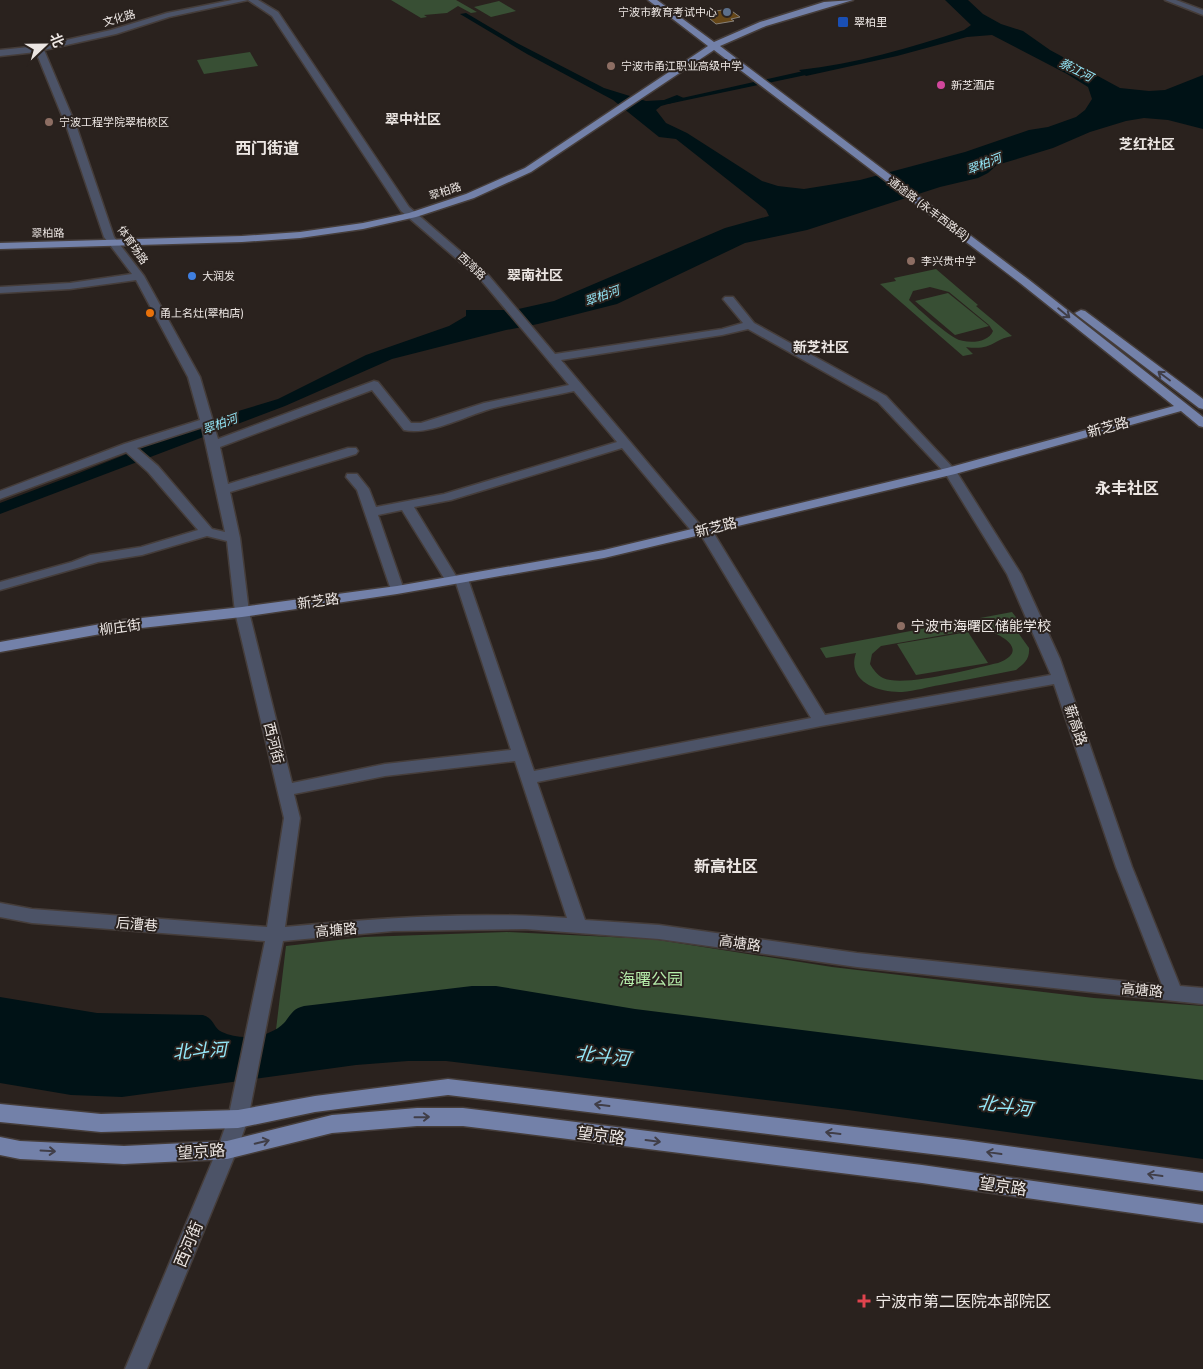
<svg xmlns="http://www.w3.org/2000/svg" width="1203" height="1369" viewBox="0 0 1203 1369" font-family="Jost,'Noto Sans SC',sans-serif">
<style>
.green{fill:#384f34;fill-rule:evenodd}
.water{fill:#001216}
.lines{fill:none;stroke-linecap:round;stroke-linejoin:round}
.canal{fill:#001216;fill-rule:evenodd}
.building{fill:#654617;stroke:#878179}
.minor-casing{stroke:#453d3a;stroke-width:3}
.major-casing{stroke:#453d3a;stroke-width:3}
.minor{fill:#4c5367;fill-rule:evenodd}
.major{fill:#7381a9;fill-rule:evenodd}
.oneway{stroke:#403e48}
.service-dot{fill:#5c6f8a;stroke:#2a221e;stroke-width:2}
.transit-dot{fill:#1a4fb4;stroke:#2a221e;stroke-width:2}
.education-dot{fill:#8d6e63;stroke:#2a221e;stroke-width:2}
.hotel-dot{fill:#d1479c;stroke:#2a221e;stroke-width:2}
.shop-dot{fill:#3f7fe0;stroke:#2a221e;stroke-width:2}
.food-dot{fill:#e8710a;stroke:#2a221e;stroke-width:2}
.health-dot{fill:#e0444e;stroke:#2a221e;stroke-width:2}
.labels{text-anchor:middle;stroke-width:4;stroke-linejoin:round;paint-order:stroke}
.far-poi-label{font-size:11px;fill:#ece6e3;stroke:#2a221e;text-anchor:start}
.far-street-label{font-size:11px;fill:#ece6e3;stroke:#2a221e}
.far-water-label{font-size:12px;font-style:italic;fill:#95e8f9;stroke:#2a221e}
.far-quarter-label{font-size:14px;font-weight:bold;fill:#ece6e3;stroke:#2a221e}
.street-label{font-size:14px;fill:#ece6e3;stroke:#2a221e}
.poi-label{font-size:14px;fill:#ece6e3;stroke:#2a221e;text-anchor:start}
.far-district-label{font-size:16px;font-weight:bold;fill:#ece6e3;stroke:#2a221e}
.quarter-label{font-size:16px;font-weight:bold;fill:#ece6e3;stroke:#2a221e}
.near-park-label{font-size:16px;fill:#b5ecaa;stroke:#2a221e}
.near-street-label{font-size:16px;fill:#ece6e3;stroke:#2a221e}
.near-poi-label{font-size:16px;fill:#ece6e3;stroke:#2a221e;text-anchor:start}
.near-water-label{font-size:18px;font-style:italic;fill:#95e8f9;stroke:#2a221e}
</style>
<rect width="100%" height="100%" fill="#2a221e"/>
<g class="green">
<polygon points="391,0 456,0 477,12 471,13 458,6 447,13 424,15 427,17 421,18"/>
<polygon points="499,1 516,11 491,17 474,7"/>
<polygon points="250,52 258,66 204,74 197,60"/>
<path d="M936,269L978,305L976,306L1012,336C992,340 992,351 966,347L973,354L963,356L880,284L896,281L894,278ZM930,287L949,292L989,325L993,331C988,344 965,344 955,338C943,331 919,310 909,300L913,291Z"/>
<polygon points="948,293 989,326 955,335 915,301"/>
<path d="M1012,612L1019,621L1003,625L1019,634L1029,648C1030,659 1024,664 1016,670C991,675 965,680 940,685C928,687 915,691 902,692C879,693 846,682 856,653L826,658L820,648ZM977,629C997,630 1033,650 998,663C974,668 903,688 883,678C877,675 873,669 870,664L872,654L881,646Z"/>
<polygon points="968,632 988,663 916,675 897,644"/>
<polygon points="507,932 652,939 832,967 1094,998 1203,1006 1203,1083 275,1038 286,946 364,937"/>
</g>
<g class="water">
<path d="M945,0H968L983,14L1001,24L1023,31L1050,50L1120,88L1149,91L1165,90L1203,75V129L1168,120L1144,118L1126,121L1090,132L1053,148L997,165L988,173L978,178L940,187L807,230L745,243L617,304L538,324L506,330L392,359L285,406L0,514V503L74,475L225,415L278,399L366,355L449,326L466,316V310H514L554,301L725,228L769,216L766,210L676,139L659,137L613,100L527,54L460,14L466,13L517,43L604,88L646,101L664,100L677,95L686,99L661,106L656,110L666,123L687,133L762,181L778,186L804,189L860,180L965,152L1029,130L1048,127L1076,117L1085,110L1092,99L1088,87L1067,74L992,35L967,37L897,56L806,76L799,70C855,64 910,48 964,30L971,25Z"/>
<path d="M472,986H496L635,1009L1203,1080V1159L848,1110L446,1061H408L356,1065L122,1097L71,1095L0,1083V997L97,1013L203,1015C215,1019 213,1028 222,1032C241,1041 269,1038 284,1023C291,1015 292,1009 304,1006Z"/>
</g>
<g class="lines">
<polygon class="canal" points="817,68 820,68 820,72 668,104 664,102"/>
</g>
<polygon class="building" points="729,9 740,17 731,19 734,21 716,24 703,13"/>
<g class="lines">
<g class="minor-casing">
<g id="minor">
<path d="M232,0H248L169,17L116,34L44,50L77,128L114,237L144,276L200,377L212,418L214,421L213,423L218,439L374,381L378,382L411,423H421L484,403L569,385L481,280L401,211L272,16L248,0H258L278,12L409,207L489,276L555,354L722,329L743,323L723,299L725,297H733L754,323L886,396L956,471L1021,574L1060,659L1132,867L1180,986L1203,988V1004L857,967L659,939L525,929L393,931L283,941L248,1119L237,1150L147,1369H125L217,1150L228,1119L265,941L32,923L0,917V903L32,909L267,927L284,818L235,612L227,541L207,536L142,555L98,562L0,590V582L72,562L90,555L141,547L198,530L148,472L126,452L0,499V491L124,444L200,420L188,377L136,280L70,289L0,293V287L70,283L132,274L104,237L67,128L36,52L0,56V50L39,46L111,30L167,13ZM748,329L878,402L945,473L1007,574L1051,675L825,715L710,527H702L561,360L722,335ZM372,390L404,430C428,436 466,416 490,409C517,402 546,397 574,391L617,442L444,494L376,507L369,489L357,474H347L346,477L357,490L392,593H402L404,590L378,515L402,510L447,583H456L511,750L385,764L292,783L249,612L240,538L230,492L356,454L358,451L356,448H348L228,484L220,447ZM202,427L225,532L212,529L158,466L137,448ZM622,448L694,534L701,535L811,718L534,771L468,579L466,576H456L414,507L451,500ZM1054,684L1116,867L1162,985L857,953L659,925L585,920L537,782L821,726ZM515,761L567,918C473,911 379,918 285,927L300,818L294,794L385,776Z"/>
<polygon points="1165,0 1176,0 1203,10 1203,15"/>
</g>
</g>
<g class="major-casing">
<g id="major">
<polygon points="648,0 657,0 714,42 760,22 824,2 853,0 766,26 720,46 1028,279 1203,417 1203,427 1199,426 1181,411 955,474 604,558 397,594 242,617 123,630 0,652 0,642 123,620 242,607 397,586 604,550 947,468 1174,406 1020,283 714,50 531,172 474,198 416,217 363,229 300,238 242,242 0,249 0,243 242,236 300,232 363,223 409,213 466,194 525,168 708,46"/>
<polygon points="1081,310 1085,311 1203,399 1203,409 1199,408 1077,315 1075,313"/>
<polygon points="448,1079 964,1140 1203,1173 1203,1191 964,1158 448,1095 315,1112 238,1128 101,1132 0,1122 0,1104 101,1114 238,1110 315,1096"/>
<polygon points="417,1108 463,1108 922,1165 1203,1205 1203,1223 922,1183 463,1126 417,1126 332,1133 227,1159 124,1164 20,1159 0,1155 0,1137 20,1141 124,1146 227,1141 332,1115"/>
</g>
</g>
<use href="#minor" class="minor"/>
<use href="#major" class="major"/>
</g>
<defs><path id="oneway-shaft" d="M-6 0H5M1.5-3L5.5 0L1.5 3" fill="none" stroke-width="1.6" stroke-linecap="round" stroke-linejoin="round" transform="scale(1.25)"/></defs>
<g class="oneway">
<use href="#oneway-shaft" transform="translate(1064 313) rotate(39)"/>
<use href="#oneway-shaft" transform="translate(1164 376) rotate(-143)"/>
<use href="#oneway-shaft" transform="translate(602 1105) rotate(-173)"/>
<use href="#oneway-shaft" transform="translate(422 1117) rotate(-1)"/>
<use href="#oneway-shaft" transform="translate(833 1133) rotate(-173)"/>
<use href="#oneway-shaft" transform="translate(653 1141) rotate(7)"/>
<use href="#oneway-shaft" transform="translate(262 1142) rotate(-14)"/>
<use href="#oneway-shaft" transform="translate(48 1151) rotate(3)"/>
<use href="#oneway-shaft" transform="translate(994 1153) rotate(-172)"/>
<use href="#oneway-shaft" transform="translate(1155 1175) rotate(-172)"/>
</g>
<circle class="service-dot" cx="727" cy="12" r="5"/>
<rect class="transit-dot" x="837" y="16" width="12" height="12" rx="2.5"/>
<g class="education-dot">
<circle cx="611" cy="66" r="5"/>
<circle cx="49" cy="122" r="5"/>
<circle cx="911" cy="261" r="5"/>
<circle cx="901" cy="626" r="5"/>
</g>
<circle class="hotel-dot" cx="941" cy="85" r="5"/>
<circle class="shop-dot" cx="192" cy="276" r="5"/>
<circle class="food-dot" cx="150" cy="313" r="5"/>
<path class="health-dot" d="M861.5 1293.5h5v5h5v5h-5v5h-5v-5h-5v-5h5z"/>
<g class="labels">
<g class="far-poi-label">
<text x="717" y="16" text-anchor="end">宁波市教育考试中心</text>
<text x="854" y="26">翠柏里</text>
<text x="621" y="70">宁波市甬江职业高级中学</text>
<text x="951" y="89">新芝酒店</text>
<text x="59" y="126">宁波工程学院翠柏校区</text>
<text x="921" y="265">李兴贵中学</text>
<text x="202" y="280">大润发</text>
<text x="160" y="317">甬上名灶(翠柏店)</text>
</g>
<g class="far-street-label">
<text transform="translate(119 18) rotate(-16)" y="4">文化路</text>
<text transform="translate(445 191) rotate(-18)" y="4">翠柏路</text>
<text transform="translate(929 209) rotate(37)" y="4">通途路 (永丰西路段)</text>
<text transform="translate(48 233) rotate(-1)" y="4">翠柏路</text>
<text transform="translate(133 245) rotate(55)" y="4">体育场路</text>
<text transform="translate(472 266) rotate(44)" y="4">西湾路</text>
</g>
<g class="far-water-label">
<text transform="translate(1076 70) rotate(27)" y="4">蔡江河</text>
<text transform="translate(984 164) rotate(-21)" y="4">翠柏河</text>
<text transform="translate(602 296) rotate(-20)" y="4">翠柏河</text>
<text transform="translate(220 424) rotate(-20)" y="4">翠柏河</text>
</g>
<g class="far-quarter-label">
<text x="413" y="124">翠中社区</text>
<text x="1147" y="149">芝红社区</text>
<text x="535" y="280">翠南社区</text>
<text x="821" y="352">新芝社区</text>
</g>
<g class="street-label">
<text transform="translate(1108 427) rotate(-15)" y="5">新芝路</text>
<text transform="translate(716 527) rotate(-14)" y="5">新芝路</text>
<text transform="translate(318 601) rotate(-8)" y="5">新芝路</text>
<text transform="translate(120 627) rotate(-8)" y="5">柳庄街</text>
<text transform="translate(1076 725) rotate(71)" y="5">薪高路</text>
<text transform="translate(274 743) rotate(76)" y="5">西河街</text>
<text transform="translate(137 924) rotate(5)" y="5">后漕巷</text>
<text transform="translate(336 930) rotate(-5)" y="5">高塘路</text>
<text transform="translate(740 943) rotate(8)" y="5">高塘路</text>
<text transform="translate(1142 990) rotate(5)" y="5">高塘路</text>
</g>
<g class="poi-label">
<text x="911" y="631">宁波市海曙区储能学校</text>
</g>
<g class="far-district-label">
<text x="267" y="154">西门街道</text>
</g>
<g class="quarter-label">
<text x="1127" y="494">永丰社区</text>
<text x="726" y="872">新高社区</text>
</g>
<g class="near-park-label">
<text x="651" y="985">海曙公园</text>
</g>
<g class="near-street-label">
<text transform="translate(601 1135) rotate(7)" y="6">望京路</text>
<text transform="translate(201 1151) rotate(-4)" y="6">望京路</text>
<text transform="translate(1003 1186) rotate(8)" y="6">望京路</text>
<text transform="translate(188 1244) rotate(-67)" y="6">西河街</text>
</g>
<g class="near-poi-label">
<text x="875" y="1307">宁波市第二医院本部院区</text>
</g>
<g class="near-water-label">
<text transform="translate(200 1051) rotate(-3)" y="6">北斗河</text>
<text transform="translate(603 1056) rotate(7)" y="6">北斗河</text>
<text transform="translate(1005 1106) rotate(8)" y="6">北斗河</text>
</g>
</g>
<g transform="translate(45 45) rotate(68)" stroke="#2a221e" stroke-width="4" paint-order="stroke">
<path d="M0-4L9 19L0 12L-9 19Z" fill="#ece6e3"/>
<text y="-8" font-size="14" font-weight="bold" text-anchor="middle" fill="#ece6e3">北</text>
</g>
</svg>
